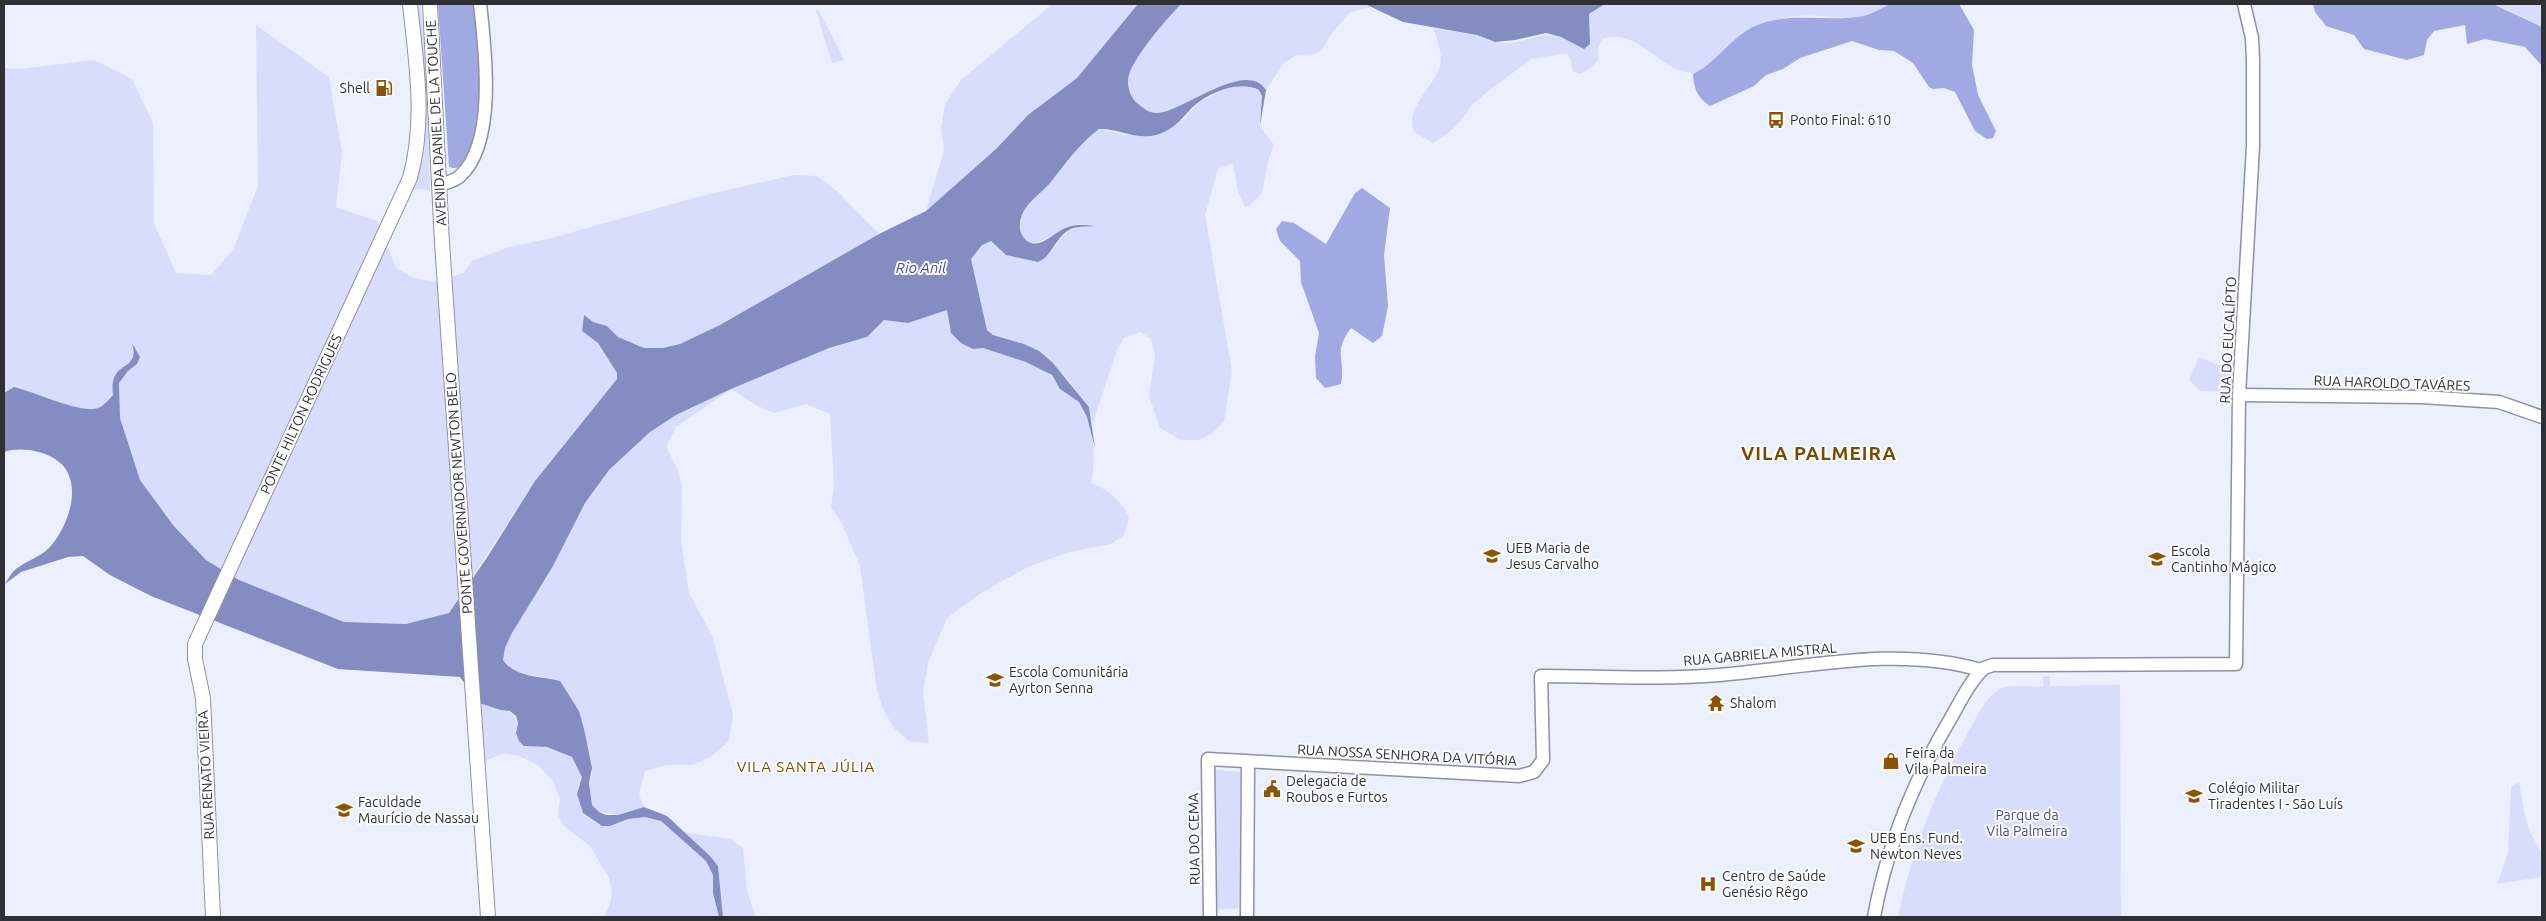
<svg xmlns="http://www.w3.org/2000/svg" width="2546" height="921" viewBox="0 0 2546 921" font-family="Ubuntu,sans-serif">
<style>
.green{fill:#d8ddfe}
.forest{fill:#a1a9e2}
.water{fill:#848cc2}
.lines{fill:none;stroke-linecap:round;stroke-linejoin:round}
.secondary-casing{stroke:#8f919f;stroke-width:15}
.primary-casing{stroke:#8f919f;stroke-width:16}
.secondary{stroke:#fff;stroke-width:12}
.primary{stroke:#fff;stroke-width:14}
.labels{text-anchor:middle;stroke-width:4;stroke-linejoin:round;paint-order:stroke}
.poi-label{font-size:14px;fill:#2f3036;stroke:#fdfdfd;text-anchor:start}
.street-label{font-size:14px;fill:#2f3036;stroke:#fdfdfd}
.park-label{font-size:14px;fill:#464b90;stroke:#fdfdfd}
.water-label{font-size:15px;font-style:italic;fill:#464c91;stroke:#fdfdfd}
.neighbourhood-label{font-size:15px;letter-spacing:1px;fill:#7a4a00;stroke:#fdfdfd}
.district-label{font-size:19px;font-weight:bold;letter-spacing:1px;fill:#7a4a00;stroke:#fdfdfd}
</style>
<rect width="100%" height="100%" fill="#eceffe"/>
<g class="green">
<polygon points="413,4 421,4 427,89 430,190 413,189 422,156 425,131"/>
<polygon points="1048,4 1138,4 1077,78 1028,115 996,149 926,211 944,150 941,128 945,104 961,80 1049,7"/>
<path d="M1181,4H1365L1371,7L1350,12L1329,37L1322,50L1310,56L1296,55L1284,63L1266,90C1246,58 1183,112 1157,113C1149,113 1143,108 1137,103C1130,97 1126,84 1129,75C1136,55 1166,20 1181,4Z"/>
<path d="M1605,4H1890C1880,9 1869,16 1858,17C1834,20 1805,11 1782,19C1767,25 1735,43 1722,53C1712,60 1704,75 1691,73C1658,70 1636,26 1602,39L1598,48L1599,59L1592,67L1580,74L1572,71L1571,60L1567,53L1532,59L1492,88L1472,105L1461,121L1448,133L1433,143L1414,132C1404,103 1440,85 1441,59C1441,50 1436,38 1434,29C1448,30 1462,32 1476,35C1482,37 1488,41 1494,42C1532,49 1539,19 1584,49L1590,44L1589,14Z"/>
<polygon points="2493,4 2542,4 2542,27 2497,5"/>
<polygon points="818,9 844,60 832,63 816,10"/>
<path d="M256,25L329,77L342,152L336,207L377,221L396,268L414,278L434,282L464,273L472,261L509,247L548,239L701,196L794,175L817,176L838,192L879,234L720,325L680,344L663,348H644L618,337L607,326L593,322L584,316L582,331L598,343L617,373V379L535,481L449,613L406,624L344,622L239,580L206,560L173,525L140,480L132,455L120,418L119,383L128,371L137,364L140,357L132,345C140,372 109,359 113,395C109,399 104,406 98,408C80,414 36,392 15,387L4,393V68L19,69L94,60L132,79L153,123L154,223L176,273L211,275L233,250L258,186Z"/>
<path d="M1241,85L1259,90L1262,96L1260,126L1274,145L1269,158L1262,193L1249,206L1245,207L1238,192L1233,163L1218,169L1205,215L1232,371L1224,421L1211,434L1198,440H1181L1160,428L1149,396L1155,354L1151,339L1140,332L1124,338L1117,350L1093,422L1089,407L1065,376L1024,344L993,335L987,330L971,259L982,245L991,241L1006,255L1038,262C1064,248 1052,229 1091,226L1078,224L1035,244C1028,243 1022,239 1021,232C1015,210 1036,198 1048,184C1065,165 1078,144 1099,129L1127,135L1185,119C1196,99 1221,90 1241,85Z"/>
<path d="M947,310L951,333L973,349L983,348C1002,355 1023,359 1042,369C1053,375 1057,385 1066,393C1070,397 1075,398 1079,402C1095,419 1096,462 1091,483C1110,490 1120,500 1129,517L1124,535L1111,544L1069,552L1028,567L981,593L947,618L928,663L923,691L929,743L909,741L894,728L884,711L877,691L860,566L842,524L831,507L834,486L830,414L806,404L774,413L758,406L731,389L676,427L666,447L677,468L682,486L681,542L689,593L712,635L733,715L729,741L711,757L692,765H667L645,771L639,795L644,807L618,815L599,812L592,805L589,795L592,768L543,677L517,673L503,660L505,648L512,633L553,566L585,503L609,470L650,432L676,415L731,389L829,348L867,337L884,320L908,323Z"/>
<polygon points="2199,357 2235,372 2234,392 2201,391 2189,380"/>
<path d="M2043,676H2050V686L2120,685L2121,917H1898C1912,850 1937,786 1971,727C1979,713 1985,699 1998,690C2010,683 2030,687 2043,687Z"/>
<path d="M479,703C499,710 521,707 516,733L524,746L547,747L572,757L582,777L577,794L583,814L602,826H610L628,819L645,817L661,821L706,861L713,875V893L719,917H604L610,904L612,892L609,878L590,846L564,826L558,815L560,798L552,780L538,765L519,756L504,753L481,763Z"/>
<polygon points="1216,770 1240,772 1240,908 1216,910"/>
<polygon points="2519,782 2525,816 2530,832 2542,853 2542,877 2497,884 2508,853 2511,787"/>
<polygon points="682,832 730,839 743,848 747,891 756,917 723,917 718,866"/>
</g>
<g class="forest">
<path d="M438,4H474C477,32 482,61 482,89C482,105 473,157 460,166C457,169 452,168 449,167Z"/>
<path d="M1890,4H1959L1974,30L1972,65L1978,95L1996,131L1993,138L1987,139L1975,131L1955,92L1944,88L1933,89L1929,87L1913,63L1894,51L1879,50L1852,41L1800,58L1783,69L1766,75L1754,86L1710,106C1697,97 1694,89 1693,74C1720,61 1733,32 1763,23C1794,13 1826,21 1858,17C1869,16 1880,9 1890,4Z"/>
<polygon points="2313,4 2493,4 2542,27 2542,66 2525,47 2485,39 2467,44 2465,25 2434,31 2427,40 2424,55 2407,60 2364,49 2354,35 2326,26 2315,12"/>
<path d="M1362,188L1390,208L1384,255L1388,306L1382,336L1373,343L1351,328C1332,354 1346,358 1341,384L1325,388L1316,378L1315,357L1319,333L1301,282L1300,261L1280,241L1276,229L1282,221L1294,223L1326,244L1355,193Z"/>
</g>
<g class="water">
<path d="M1138,4H1181C1166,20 1135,55 1129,75C1126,84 1130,97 1137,103C1143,108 1149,113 1157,113C1183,112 1246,58 1266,90L1260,126L1262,96L1259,90C1238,79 1204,94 1189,111C1179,122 1171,131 1156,135C1135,140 1118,128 1099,129C1079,144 1065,164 1050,183C1038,197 1018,207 1020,229C1021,235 1025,241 1031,243C1043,247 1057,230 1068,227C1077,224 1085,225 1095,226C1087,227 1078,226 1071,229C1056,235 1053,256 1038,262L1006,255L991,241L982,245L971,259L987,330L993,335L1024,344L1039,351L1052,362L1089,407L1095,448L1087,417L1079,402L1060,389L1052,375L1026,362L983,348L973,349L961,343L951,333L947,310L908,323L884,320L867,337L829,348L731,389L676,415L650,432L609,470L585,503L553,566L512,633L505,648L503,660C516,678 540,676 560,681L579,711L584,729L592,768L589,783L592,805L599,812L606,815H618L644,807L667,816L710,856L718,866L723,917H719L713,893V875L706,861L661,821L645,817L628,819L610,826H602L583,813L577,794L582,777L572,757L547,747L524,746L519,741L516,733L518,723L516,716L510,711L501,710L479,703L460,677L338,669L151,596L110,575L83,556L68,557L21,572L5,584C8,579 12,572 16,569C26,561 40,557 49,548C69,527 86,478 55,459C41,450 20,447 4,452V393L14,387C36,392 80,414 98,408C104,406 109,399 113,395C108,358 141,374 132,343L140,357L137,364L128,371L119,383L120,418L132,455L140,480L173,525L206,560L239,580L344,622L406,624L449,613L488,556L535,481L617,379V373L598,343L582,331L584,315L593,322L607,326L618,337L644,348H663L680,344L720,325L879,234L926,211L996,149L1028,115L1077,78Z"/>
<polygon points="1365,4 1605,4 1589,14 1590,44 1584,49 1561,37 1546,33 1515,40 1495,42 1477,35 1403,22"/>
</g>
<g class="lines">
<g class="secondary-casing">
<g id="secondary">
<path d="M439,185C446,183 455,181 460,176C497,143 485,48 480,4"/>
<polyline points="2239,395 2422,397 2499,402 2542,417"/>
<path d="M1210,917L1208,759L1519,776L1534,772L1543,760L1541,676C1600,676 1660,680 1719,675C1805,668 1896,645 1981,670"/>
<polyline points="1247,917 1248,762"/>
<path d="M1874,917C1887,845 1915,778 1952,716C1961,700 1971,680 1984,668L1993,665H2020L2236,664L2239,395L2253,146V60L2252,38L2244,4"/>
</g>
</g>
<g class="primary-casing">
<g id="primary">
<polyline points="430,4 442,243 488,917"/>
<path d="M213,917L203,698L195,659V644L410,178C426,120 416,62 410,4"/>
</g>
</g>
<use href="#secondary" class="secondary"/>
<use href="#primary" class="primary"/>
</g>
<defs>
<g id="fuel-bare" transform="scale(1.35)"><path d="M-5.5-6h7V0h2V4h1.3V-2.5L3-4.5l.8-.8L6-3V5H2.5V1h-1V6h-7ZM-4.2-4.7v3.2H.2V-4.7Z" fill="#8a5403" stroke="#fdfdfd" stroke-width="2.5" paint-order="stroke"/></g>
<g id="bus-bare" transform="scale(1.35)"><path d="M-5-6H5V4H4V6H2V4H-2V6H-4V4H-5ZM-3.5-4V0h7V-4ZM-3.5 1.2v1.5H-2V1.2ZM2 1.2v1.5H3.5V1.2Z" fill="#8a5403" stroke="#fdfdfd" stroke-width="2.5" paint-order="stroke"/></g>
<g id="school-bare" transform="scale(1.35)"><path d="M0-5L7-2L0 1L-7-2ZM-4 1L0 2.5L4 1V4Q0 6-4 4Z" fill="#8a5403" stroke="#fdfdfd" stroke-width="2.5" paint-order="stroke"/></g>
<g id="temple-bare" transform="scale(1.35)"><path d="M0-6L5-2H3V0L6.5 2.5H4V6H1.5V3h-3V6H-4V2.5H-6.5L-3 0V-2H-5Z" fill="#8a5403" stroke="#fdfdfd" stroke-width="2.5" paint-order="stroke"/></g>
<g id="shop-bare" transform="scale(1.35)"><path d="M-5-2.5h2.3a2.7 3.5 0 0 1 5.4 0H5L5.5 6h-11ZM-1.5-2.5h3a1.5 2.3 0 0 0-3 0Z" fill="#8a5403" stroke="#fdfdfd" stroke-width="2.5" paint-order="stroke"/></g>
<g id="civic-bare" transform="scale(1.35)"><path d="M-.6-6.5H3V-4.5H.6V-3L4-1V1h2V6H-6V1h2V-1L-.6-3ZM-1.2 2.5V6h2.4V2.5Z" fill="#8a5403" stroke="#fdfdfd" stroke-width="2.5" paint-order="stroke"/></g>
<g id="university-bare" transform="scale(1.35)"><path d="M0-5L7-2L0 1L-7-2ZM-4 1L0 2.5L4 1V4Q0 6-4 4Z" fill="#8a5403" stroke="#fdfdfd" stroke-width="2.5" paint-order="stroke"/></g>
<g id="hospital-bare" transform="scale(1.35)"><path d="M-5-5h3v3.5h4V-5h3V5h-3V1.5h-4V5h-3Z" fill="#8a5403" stroke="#fdfdfd" stroke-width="2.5" paint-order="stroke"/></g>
</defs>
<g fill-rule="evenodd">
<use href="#fuel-bare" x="384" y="88"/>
<use href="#bus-bare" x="1776" y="120"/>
<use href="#school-bare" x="1492" y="556"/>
<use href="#school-bare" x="2157" y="559"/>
<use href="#school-bare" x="995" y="680"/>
<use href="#temple-bare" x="1716" y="703"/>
<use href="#shop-bare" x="1891" y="761"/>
<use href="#civic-bare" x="1272" y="789"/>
<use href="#school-bare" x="2194" y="796"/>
<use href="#university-bare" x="344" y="810"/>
<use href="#school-bare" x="1856" y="846"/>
<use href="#hospital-bare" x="1708" y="884"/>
</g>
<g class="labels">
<g class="poi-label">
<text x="370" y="93" text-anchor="end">Shell</text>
<text x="1790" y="125">Ponto Final: 610</text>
<text x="1506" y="553">UEB Maria de<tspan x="1506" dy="16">Jesus Carvalho</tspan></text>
<text x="2171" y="556">Escola<tspan x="2171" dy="16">Cantinho Mágico</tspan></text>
<text x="1009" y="677">Escola Comunitária<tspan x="1009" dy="16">Ayrton Senna</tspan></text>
<text x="1730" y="708">Shalom</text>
<text x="1905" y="758">Feira da<tspan x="1905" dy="16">Vila Palmeira</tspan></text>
<text x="1286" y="786">Delegacia de<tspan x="1286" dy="16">Roubos e Furtos</tspan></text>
<text x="2208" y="793">Colégio Militar<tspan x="2208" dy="16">Tiradentes I - São Luís</tspan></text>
<text x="358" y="807">Faculdade<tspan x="358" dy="16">Maurício de Nassau</tspan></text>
<text x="1870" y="843">UEB Ens. Fund.<tspan x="1870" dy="16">Newton Neves</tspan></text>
<text x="1722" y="881">Centro de Saúde<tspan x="1722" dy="16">Genésio Rêgo</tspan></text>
</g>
<g class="street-label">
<text transform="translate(436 123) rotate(-93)" y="5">AVENIDA DANIEL DE LA TOUCHE</text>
<text transform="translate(2228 340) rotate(-87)" y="5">RUA DO EUCALÍPTO</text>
<text transform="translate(2392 383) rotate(2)" y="5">RUA HAROLDO TAVÁRES</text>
<text transform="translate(301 414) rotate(-65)" y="5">PONTE HILTON RODRIGUES</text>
<text transform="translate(459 493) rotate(-94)" y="5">PONTE GOVERNADOR NEWTON BELO</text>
<text transform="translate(1760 654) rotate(-5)" y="5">RUA GABRIELA MISTRAL</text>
<text transform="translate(1407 755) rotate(3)" y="5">RUA NOSSA SENHORA DA VITÓRIA</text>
<text transform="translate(206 775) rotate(-93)" y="5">RUA RENATO VIEIRA</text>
<text transform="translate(1194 839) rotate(-91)" y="5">RUA DO CEMA</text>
</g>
<g class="park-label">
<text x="2027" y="820">Parque da<tspan x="2027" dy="16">Vila Palmeira</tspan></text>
</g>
<g class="water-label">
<text x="921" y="273">Rio Anil</text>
</g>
<g class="neighbourhood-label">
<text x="806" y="772">VILA SANTA JÚLIA</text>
</g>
<g class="district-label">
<text x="1819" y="460">VILA PALMEIRA</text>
</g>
</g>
<rect width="2546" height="921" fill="none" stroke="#2f3036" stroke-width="10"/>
</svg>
